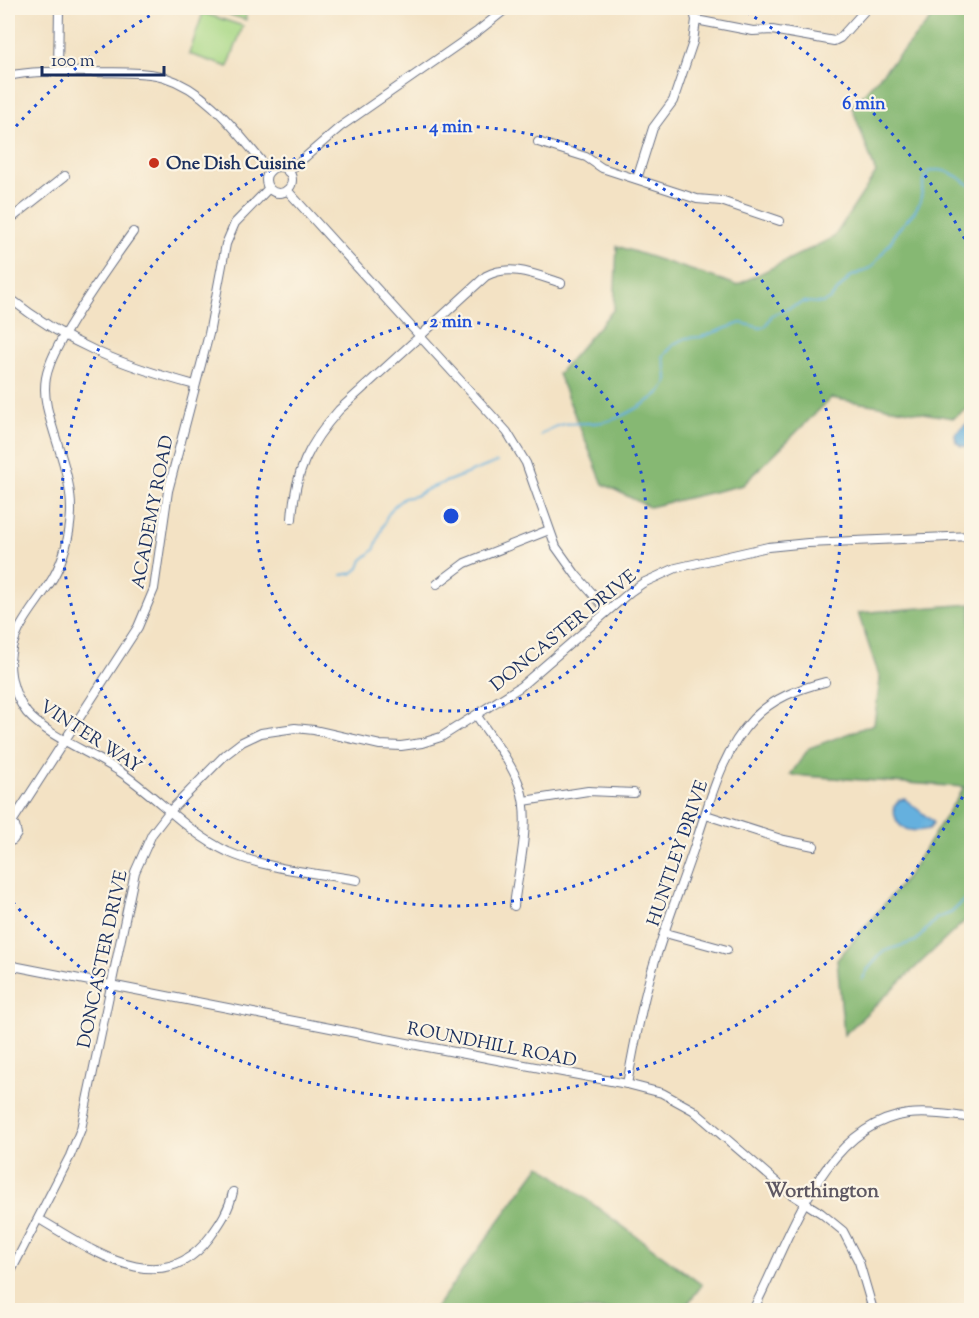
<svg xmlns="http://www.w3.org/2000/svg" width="979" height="1318" viewBox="0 0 979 1318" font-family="'Sorts Mill Goudy',serif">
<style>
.green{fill:#a8d886;stroke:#628472;stroke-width:1.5}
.forest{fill:#86b873;stroke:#507468;stroke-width:1.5}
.water{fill:#65b0de;stroke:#40709e;stroke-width:1.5}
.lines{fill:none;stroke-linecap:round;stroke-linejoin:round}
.stream{stroke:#65b0de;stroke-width:2}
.minor-casing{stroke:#676e82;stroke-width:10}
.minor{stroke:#fff;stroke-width:8}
.ring{fill:none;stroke:#1d4ed8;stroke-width:3;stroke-dasharray:3 6}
.poi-dot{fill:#c8321e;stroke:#fcf5e5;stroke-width:2}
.labels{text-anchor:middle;stroke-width:4.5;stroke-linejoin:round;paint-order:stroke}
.poi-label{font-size:18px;font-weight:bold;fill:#1b2f5e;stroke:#fcf5e5;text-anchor:start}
.street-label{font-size:18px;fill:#1b2f5e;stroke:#fcf5e5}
.neighbourhood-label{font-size:20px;font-weight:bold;fill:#5e5863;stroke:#fcf5e5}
.centre{fill:#1d4ed8;stroke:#fcf5e5;stroke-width:3}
.ring-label{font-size:18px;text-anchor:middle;font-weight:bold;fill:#1d4ed8;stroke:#fcf5e5;stroke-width:4.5;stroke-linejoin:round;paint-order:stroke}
</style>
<rect width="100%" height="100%" fill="#fcf5e5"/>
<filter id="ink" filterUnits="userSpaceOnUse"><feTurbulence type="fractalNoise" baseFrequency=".0167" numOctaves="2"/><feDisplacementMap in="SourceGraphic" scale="12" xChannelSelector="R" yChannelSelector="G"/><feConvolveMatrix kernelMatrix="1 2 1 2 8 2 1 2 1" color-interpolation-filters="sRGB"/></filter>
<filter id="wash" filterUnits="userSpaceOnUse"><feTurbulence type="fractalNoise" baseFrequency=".008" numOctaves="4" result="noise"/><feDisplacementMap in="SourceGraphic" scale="24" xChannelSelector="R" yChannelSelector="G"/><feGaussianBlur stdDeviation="1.35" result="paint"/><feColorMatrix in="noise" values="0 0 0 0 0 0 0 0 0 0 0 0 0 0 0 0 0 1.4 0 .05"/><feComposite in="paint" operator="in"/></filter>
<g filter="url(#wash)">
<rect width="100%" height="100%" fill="#f3e2c4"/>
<g class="green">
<polygon points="209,8 245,8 246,20"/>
<polygon points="203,13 243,26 228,67 189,54"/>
</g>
<g class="forest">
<polygon points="932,8 971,8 971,407 953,418 831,398 743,485 649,507 603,484 558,374 614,309 617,246 737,285 834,237 876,173 852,107 932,18"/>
<polygon points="971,604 971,915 844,1035 837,960 907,877 964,787 790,775 809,748 874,724 880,679 858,613"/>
<polygon points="540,1165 702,1285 683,1310 434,1310"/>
</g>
<g class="water">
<polygon points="971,420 971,447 961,446 956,442 955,434"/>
<path d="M905,799L932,821L933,824L929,829C909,834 894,829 894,807L899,800Z"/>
</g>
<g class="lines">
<g class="stream">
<path d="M541,435C565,417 576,426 603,422C618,420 659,399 666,384C669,376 665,365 663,357L674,344L686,338L701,337L741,323L761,328L766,326L772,315L782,311L804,302L823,303L830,299L850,277L872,267L890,243L896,232L915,211L920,202L924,181L928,172C943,165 961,178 972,187"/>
<polyline points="342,575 353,573 359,568 362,560 374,550 387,516 394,506 404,498 415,496 430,488 497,462"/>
<polyline points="862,980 868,969 884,951 916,941 937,918 951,913 972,893"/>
</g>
</g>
</g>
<g filter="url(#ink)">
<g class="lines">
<g class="minor-casing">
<g id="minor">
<polyline points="696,20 753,31 772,30 834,41 840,38 867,8"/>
<polyline points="58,71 59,8"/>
<path d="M8,76C36,70 66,72 95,72C117,73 143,71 164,77C210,91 240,137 270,171"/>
<polyline points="538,142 586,157 602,168 697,199 721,201 780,221"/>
<circle cx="279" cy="180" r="13"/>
<polyline points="288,172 340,127 478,31 507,8"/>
<polyline points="637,179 653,128 673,101 693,42 696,20 693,8"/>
<polyline points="287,190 507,432 526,463 556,547 576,575 607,610"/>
<polyline points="8,221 65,176"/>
<path d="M133,232C112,261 91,291 72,322C63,337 54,351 49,367C44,380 44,393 47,407C55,443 72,475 71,513C70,535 64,558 53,578C37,605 11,629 10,662C10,680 16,698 27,713C47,736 92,753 119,771C157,796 186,832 228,852C266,869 316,873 357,880"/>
<path d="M8,297C69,345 121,365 195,385"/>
<path d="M292,519C295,472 308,445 339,410L486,276C511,263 536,275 561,283"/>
<polyline points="437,584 465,563 549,530"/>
<path d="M477,716C491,738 511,761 520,787C532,821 518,870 514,906"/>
<polyline points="524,801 588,791 634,793"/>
<polyline points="706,815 784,840 814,846"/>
<polyline points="12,822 138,627 154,589 168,491 209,334 226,244 235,223 269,188"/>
<polyline points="8,842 13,840 17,834 15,826 9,821"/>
<polyline points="665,933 727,950"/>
<polyline points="8,965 417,1045 627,1084 662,1093 693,1110 788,1192 821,1213 843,1231 859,1262 873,1310"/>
<path d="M627,1084C634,1048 640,1012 650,977C663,931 681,887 696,842C710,801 722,751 753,719C773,698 798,689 825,682"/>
<path d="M39,1219C91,1249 161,1303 210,1237C221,1222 229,1210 233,1192"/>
<polyline points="8,1277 70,1156 81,1129 135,872 152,834 169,812 225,755 242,742 261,733 295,728 314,730 380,745 401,746 422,743 441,737 520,687 630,592 643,583 676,568 768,547 808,543 972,536"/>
<path d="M753,1310C788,1245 821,1125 908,1114C929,1112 950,1115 972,1118"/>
</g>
</g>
<use href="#minor" class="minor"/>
</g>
</g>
<g class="ring">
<circle cx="451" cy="516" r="195"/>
<circle cx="451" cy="516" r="390"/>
<path d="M971 781A584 584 0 0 1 10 899M10 133A584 584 0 0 1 163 8M739 8A584 584 0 0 1 971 251"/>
</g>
<circle class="poi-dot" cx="154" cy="163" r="6"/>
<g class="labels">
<g class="poi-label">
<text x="166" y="169">One Dish Cuisine</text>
</g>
<g class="street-label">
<text transform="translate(152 512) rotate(-79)" y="6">ACADEMY ROAD</text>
<text transform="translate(563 630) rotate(-39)" y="6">DONCASTER DRIVE</text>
<text transform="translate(91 736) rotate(33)" y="6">VINTER WAY</text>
<text transform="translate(677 853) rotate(-71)" y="6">HUNTLEY DRIVE</text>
<text transform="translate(102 959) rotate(-78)" y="6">DONCASTER DRIVE</text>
<text transform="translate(492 1044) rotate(11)" y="6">ROUNDHILL ROAD</text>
</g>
<g class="neighbourhood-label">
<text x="822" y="1197">Worthington</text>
</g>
</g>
<circle cx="451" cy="516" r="9" class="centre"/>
<g class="ring-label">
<text x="864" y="109">6 min</text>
<text x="451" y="132">4 min</text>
<text x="451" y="327">2 min</text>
</g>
<rect width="979" height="1318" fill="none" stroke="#fcf5e5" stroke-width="30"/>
<path d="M42 66v9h122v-9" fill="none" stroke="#1b2f5e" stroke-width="3"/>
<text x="51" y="66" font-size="18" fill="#1b2f5e" stroke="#fcf5e5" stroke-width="4.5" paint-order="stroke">100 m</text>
</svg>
